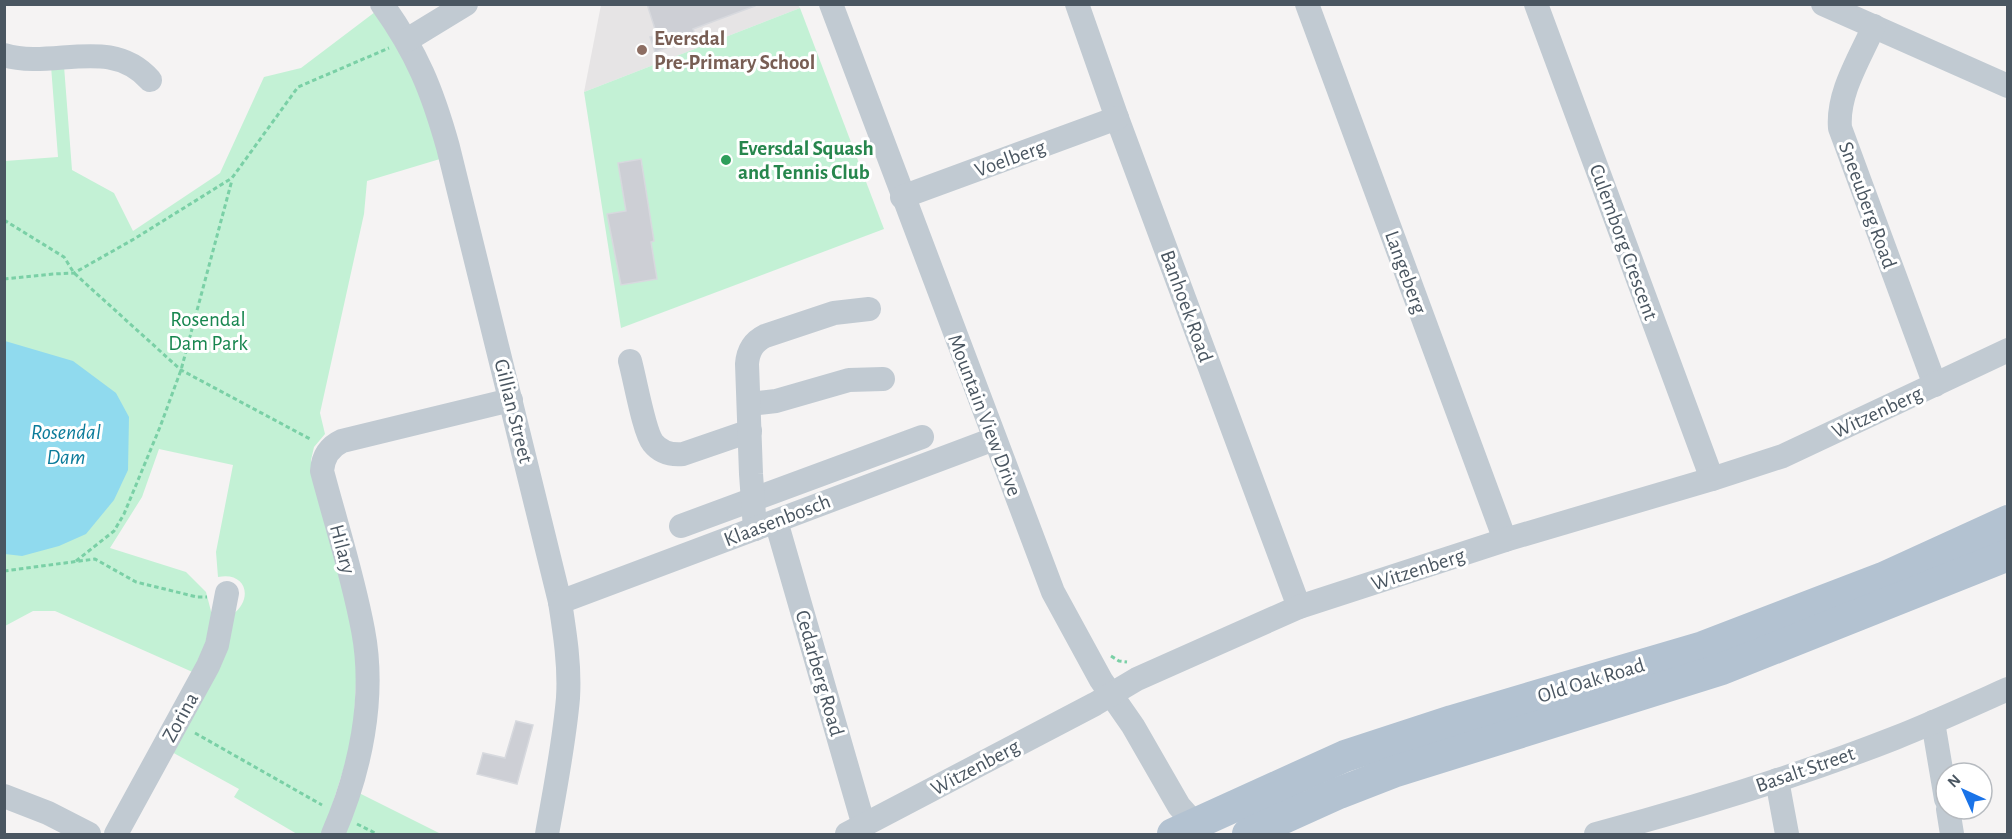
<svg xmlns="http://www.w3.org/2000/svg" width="2012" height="839" viewBox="0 0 2012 839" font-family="'Alegreya Sans',sans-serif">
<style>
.education{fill:#e6e4e5}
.green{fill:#c3f1d5}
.water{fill:#90daee}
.building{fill:#cdcfd5;stroke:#d7d9de;stroke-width:1.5}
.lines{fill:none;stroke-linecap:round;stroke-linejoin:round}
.path{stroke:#7ad0a6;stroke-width:3;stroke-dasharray:4.5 3;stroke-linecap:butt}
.minor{stroke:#c1cad2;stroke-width:24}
.major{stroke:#b3c2d1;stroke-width:32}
.education-dot{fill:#8d6e63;stroke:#fff;stroke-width:2}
.leisure-dot{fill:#2e9e5b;stroke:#fff;stroke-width:2}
.labels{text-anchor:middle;stroke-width:6;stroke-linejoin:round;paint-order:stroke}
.education-label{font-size:21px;font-weight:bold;fill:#785e54;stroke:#fff;text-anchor:start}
.leisure-label{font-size:21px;font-weight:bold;fill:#27864d;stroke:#fff;text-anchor:start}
.street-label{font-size:21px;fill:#4a5661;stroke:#fff}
.park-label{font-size:21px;fill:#17864f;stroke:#fff}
.water-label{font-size:22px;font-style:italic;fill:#0c7c9b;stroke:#fff}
</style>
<rect width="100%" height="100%" fill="#f5f3f3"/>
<polygon class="education" points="601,5 798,5 800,8 584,92"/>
<g class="green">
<polygon points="800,8 884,229 621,328 584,92"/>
<path d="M375,12L410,69L431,124L440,159L367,181L364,214L320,413L325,434L314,447L311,460L345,591L357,662L353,739L323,834H297L234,797L239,789L170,751L232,615C255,598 245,571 218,577L216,552L233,465L159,449L142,497L110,548L186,572L206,592L213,619L197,674L55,611H33L5,626V161L58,157L51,66H64L72,170L114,193L133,231L220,173L264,77L301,68Z"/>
<polygon points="359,793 441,834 344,834"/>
</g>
<polygon class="water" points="5,341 73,361 116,393 129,417 128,470 114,500 86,534 59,546 22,556 5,554"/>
<g class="building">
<polygon points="647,4 755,4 755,6 693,29 696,37 655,52 650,37 657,35"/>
<polygon points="641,159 654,241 651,242 657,279 621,285 607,214 626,211 618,163"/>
<polygon points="516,721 533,725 517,784 477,774 483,753 505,758"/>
</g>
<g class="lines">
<g class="path">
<polyline points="4,220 64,257 74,273 181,370 312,440"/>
<polyline points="4,279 53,274 74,273 134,239 232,178 298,87 389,48"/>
<polyline points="76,561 114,531 124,514 160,427 181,370 232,180"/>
<polyline points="4,571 95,559 136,582 197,597 207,597"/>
<polyline points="1111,656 1119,661 1127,662"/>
<polyline points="195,733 322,805"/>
<polyline points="357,824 377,834"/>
</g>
<g class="minor">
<path d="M382,4C417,53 432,90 448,147L560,602C565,634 570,666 568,698C564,744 555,789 547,834"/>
<polyline points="831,4 1053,592 1101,680 1133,726 1179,806 1195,824 1200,834"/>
<polyline points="1077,4 1117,118 1299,607"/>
<polyline points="1307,4 1505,540"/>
<polyline points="1536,4 1712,479"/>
<polyline points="1823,4 2008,86"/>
<path d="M1874,26C1860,58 1837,93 1840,128L1935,385"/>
<polyline points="407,40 466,4"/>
<path d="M4,55C53,70 110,35 150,80"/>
<polyline points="902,197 1117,118"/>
<path d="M630,361C635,379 644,432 653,443C661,453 672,455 683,454L750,431"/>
<polyline points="749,404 776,401 849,380 883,379"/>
<polyline points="776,521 864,826"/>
<polyline points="681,526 922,437"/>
<path d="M755,529L751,474L747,364C748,351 753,342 765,336L834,313L869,309"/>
<polyline points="560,602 994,439"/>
<polyline points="1933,722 1946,799"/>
<polyline points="1777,780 1787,834"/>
<polyline points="4,796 48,813 89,834"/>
<polyline points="1948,809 1952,834"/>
<polyline points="116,834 208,666 217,645 227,593"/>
<path d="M333,834C360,772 376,698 363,630C353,576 336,524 322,471C323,457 329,447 342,441L511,400"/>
<polyline points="847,834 1095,704 1137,679 1299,607 1505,540 1712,479 1783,456 2008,350"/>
<path d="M1596,834C1697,807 1798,776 1895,738C1933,723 1970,706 2008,689"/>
</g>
<g class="major">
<polyline points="1173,834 1345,756 1452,721 1703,647 1883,578 2008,521"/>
<polyline points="1248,834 1339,793 1393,772 1722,669 2008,555"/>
</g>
</g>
<circle class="education-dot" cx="642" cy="50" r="6"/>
<circle class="leisure-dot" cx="726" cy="160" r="6"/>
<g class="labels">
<g class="education-label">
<text x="654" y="45">Eversdal<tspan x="654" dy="24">Pre-Primary School</tspan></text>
</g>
<g class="leisure-label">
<text x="738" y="155">Eversdal Squash<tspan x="738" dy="24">and Tennis Club</tspan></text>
</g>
<g class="street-label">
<text transform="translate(1010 158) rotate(-20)" y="7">Voelberg</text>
<text transform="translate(1868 205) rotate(70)" y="7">Sneeuberg Road</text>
<text transform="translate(1624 242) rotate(70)" y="7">Culemborg Crescent</text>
<text transform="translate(1406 272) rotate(70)" y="7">Langeberg</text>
<text transform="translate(1187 306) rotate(70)" y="7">Banhoek Road</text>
<text transform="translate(514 411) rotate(76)" y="7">Gillian Street</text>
<text transform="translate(1877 412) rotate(-25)" y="7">Witzenberg</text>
<text transform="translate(985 415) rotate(69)" y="7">Mountain View Drive</text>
<text transform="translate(777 520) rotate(-21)" y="7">Klaasenbosch</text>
<text transform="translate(343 549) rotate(75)" y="7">Hilary</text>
<text transform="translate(1418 569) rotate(-18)" y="7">Witzenberg</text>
<text transform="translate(820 673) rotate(74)" y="7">Cedarberg Road</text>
<text transform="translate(1591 680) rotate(-17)" y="7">Old Oak Road</text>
<text transform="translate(180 717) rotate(-61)" y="7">Zorina</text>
<text transform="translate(975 767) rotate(-28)" y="7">Witzenberg</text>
<text transform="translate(1805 769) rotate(-19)" y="7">Basalt Street</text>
</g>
<g class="park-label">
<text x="208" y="326">Rosendal<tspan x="208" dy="24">Dam Park</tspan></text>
</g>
<g class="water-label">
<text x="66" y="439">Rosendal<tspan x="66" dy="25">Dam</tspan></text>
</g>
</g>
<rect width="2012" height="839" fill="none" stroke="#4a5661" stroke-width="12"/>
<g transform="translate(1964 791) rotate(315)"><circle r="28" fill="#ffffff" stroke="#b7bbc0" stroke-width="1.5"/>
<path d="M0-4.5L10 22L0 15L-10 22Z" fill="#1a73e8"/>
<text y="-9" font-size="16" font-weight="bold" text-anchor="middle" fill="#4a5661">N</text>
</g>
</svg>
